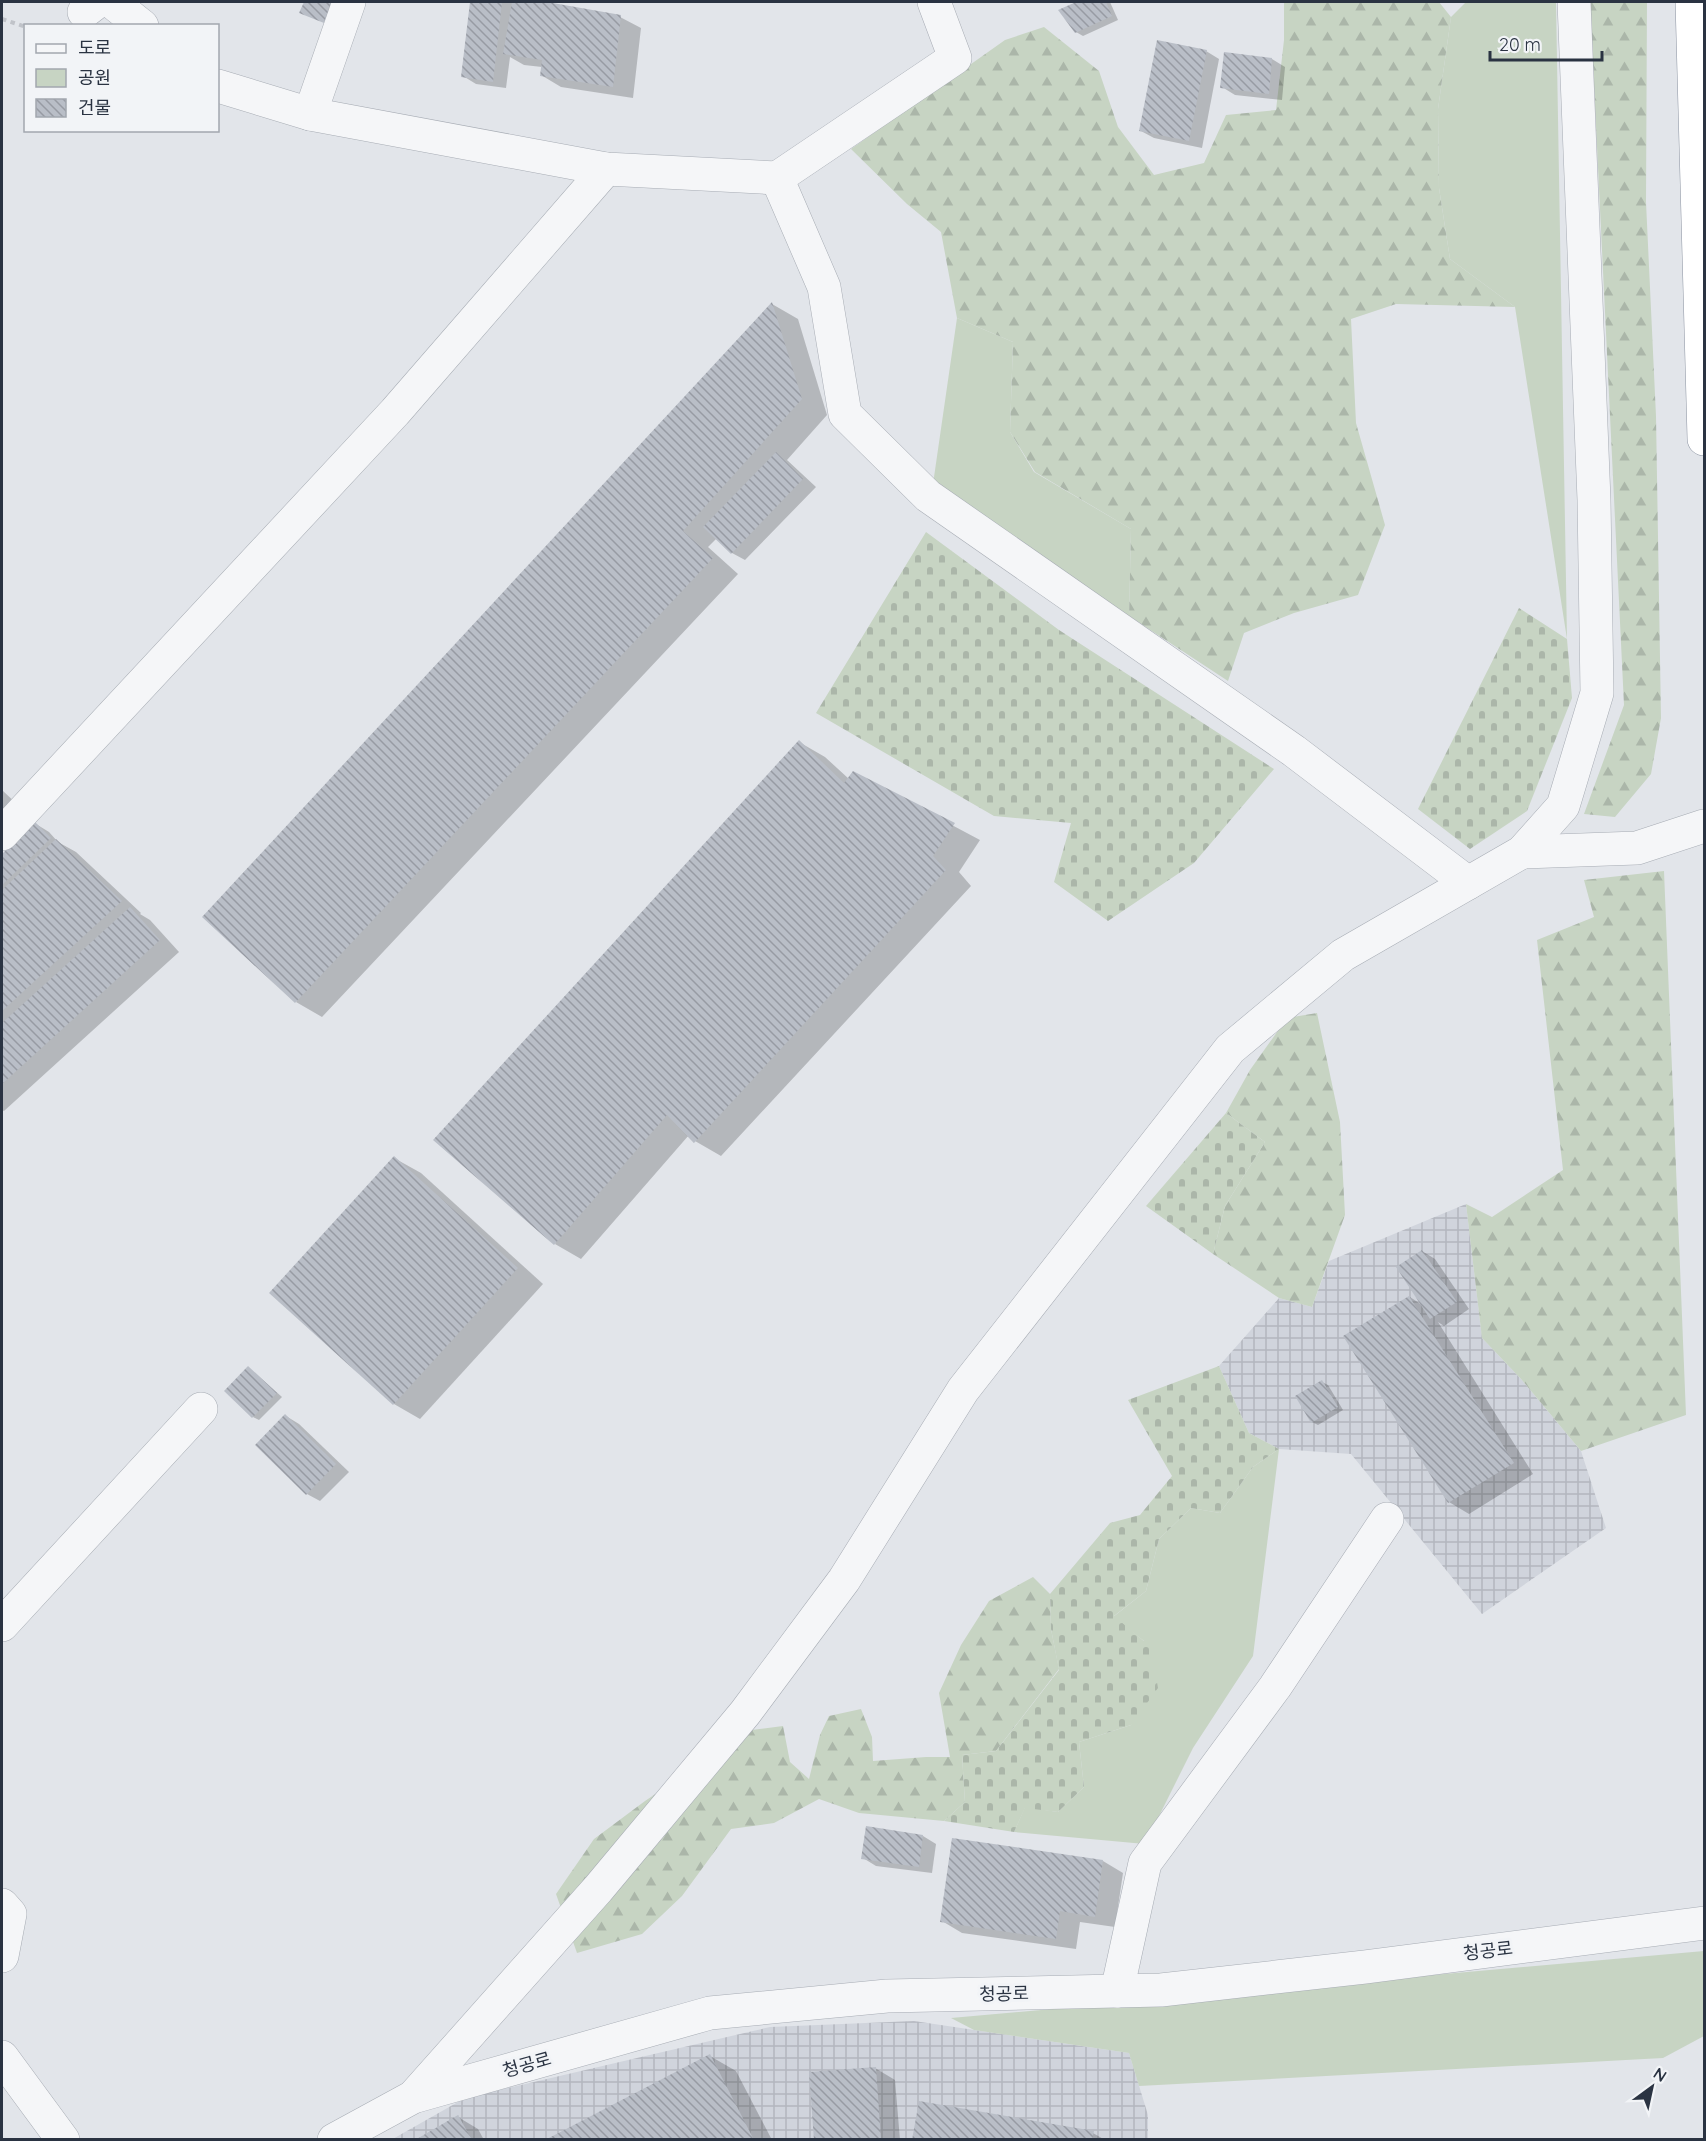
<svg xmlns="http://www.w3.org/2000/svg" width="1706" height="2141" viewBox="0 0 1706 2141" font-family="Quicksand,'Noto Sans KR',sans-serif">
<style>
.industrial{fill:url(#industrial-grid)}
.green{fill:#c7d4c3}
.forest{fill:url(#forest-firs)}
.cemetery{fill:url(#cemetery-stones)}
.shadow{fill:#0003}
.building{fill:url(#building-back-hatch)}
.lines{fill:none;stroke-linecap:round;stroke-linejoin:round}
.minor-casing{stroke:#a7acb4;stroke-width:34}
.highway-casing{stroke:#8a92a0;stroke-width:34}
.path{stroke:#c0c3c9;stroke-width:4;stroke-dasharray:4.5 4.5;stroke-linecap:butt}
.minor{stroke:#f5f6f8;stroke-width:33}
.highway{stroke:#fff;stroke-width:33}
.labels{text-anchor:middle;stroke-width:6;stroke-linejoin:round;paint-order:stroke}
.street-label{font-size:18px;fill:#2a3342;stroke:#f2f4f7}
</style>
<defs>
<pattern id="industrial-grid" width="8" height="8" patternUnits="userSpaceOnUse" patternTransform="scale(1.5)"><rect width="8" height="8" fill="#d0d4dc"/><path d="M0 4h8M4 0v8" fill="none" stroke="#b3b6be"/></pattern>
<pattern id="forest-firs" width="22" height="20" patternUnits="userSpaceOnUse" patternTransform="scale(1.5)"><rect width="22" height="20" fill="#c7d4c3"/><path d="M5 1l3.5 6h-7zM16 11l3.5 6h-7z" fill="#abb6a9"/></pattern>
<pattern id="cemetery-stones" width="16" height="16" patternUnits="userSpaceOnUse" patternTransform="scale(1.5)"><rect width="16" height="16" fill="#c7d4c3"/><path d="M2 7V4a2 2 0 0 1 4 0v3zM10 15v-3a2 2 0 0 1 4 0v3z" fill="#abb6a9"/></pattern>
<pattern id="building-back-hatch" width="6" height="6" patternUnits="userSpaceOnUse" patternTransform="scale(1.5)"><rect width="6" height="6" fill="#b9bec7"/><path d="M-1 5l2 2M0 0l6 6M5-1l2 2" fill="none" stroke="#979ba3"/></pattern>
</defs>
<rect width="100%" height="100%" fill="#e2e5ea"/>
<g class="industrial">
<polygon points="1466,1204 1482,1338 1521,1379 1581,1451 1606,1528 1482,1614 1351,1454 1279,1449 1249,1433 1219,1366 1279,1298 1312,1307 1329,1261"/>
<polygon points="914,2021 1129,2053 1148,2115 1148,2140 391,2140 465,2098 770,2027"/>
</g>
<g class="green">
<polygon points="1466,2 1556,2 1567,639 1515,307 1450,259 1439,188 1438,109 1451,17"/>
<polygon points="957,318 1013,342 1010,432 1034,472 1131,529 1129,616 933,484"/>
<polygon points="1279,1449 1253,1656 1193,1748 1145,1844 1014,1832 1025,1807 1058,1812 1084,1787 1079,1742 1131,1725 1144,1641 1113,1617 1146,1591 1159,1539 1191,1508 1220,1513 1253,1467"/>
<polygon points="1704,1951 1704,2036 1663,2058 1139,2086 1129,2053 974,2030 951,2018"/>
</g>
<g class="forest">
<polygon points="1284,2 1439,2 1451,17 1438,109 1439,188 1450,259 1515,307 1396,304 1351,319 1356,423 1385,525 1358,595 1294,613 1244,633 1228,681 1129,616 1131,529 1035,472 1010,432 1013,342 957,318 941,232 907,204 851,149 1005,40 1044,27 1099,71 1118,127 1154,175 1204,163 1226,115 1276,110 1284,40"/>
<polygon points="1590,2 1647,2 1646,202 1656,416 1661,718 1651,774 1615,817 1584,814 1624,705"/>
<polygon points="1664,871 1686,1415 1581,1451 1521,1379 1482,1338 1466,1204 1492,1217 1563,1170 1537,940 1594,917 1584,880"/>
<polygon points="1317,1013 1340,1122 1345,1215 1312,1307 1279,1298 1213,1254 1225,1206 1265,1142 1226,1113 1250,1070 1287,1018"/>
<polygon points="1033,1577 1050,1594 1051,1629 1059,1669 996,1751 962,1755 965,1802 944,1821 859,1813 819,1799 774,1823 731,1829 682,1896 642,1934 577,1953 556,1894 594,1839 645,1801 751,1730 783,1726 790,1762 809,1779 820,1735 829,1716 861,1709 872,1737 873,1761 926,1757 950,1757 939,1693 961,1645 989,1601"/>
</g>
<g class="cemetery">
<polygon points="926,532 1059,630 1274,769 1194,863 1108,921 1054,882 1071,823 994,816 816,713"/>
<polygon points="1519,608 1567,639 1572,698 1527,811 1470,849 1418,809"/>
<polygon points="1226,1113 1265,1142 1225,1206 1213,1254 1146,1206"/>
<polygon points="1219,1366 1249,1433 1279,1449 1253,1467 1220,1513 1191,1508 1159,1539 1146,1591 1114,1616 1151,1647 1158,1688 1131,1725 1079,1742 1084,1787 1058,1812 1025,1808 1014,1832 944,1821 965,1802 962,1755 996,1751 1059,1670 1051,1629 1050,1594 1110,1523 1140,1515 1172,1476 1128,1400"/>
</g>
<g class="shadow">
<polygon points="471,2 539,2 620,17 641,28 633,98 561,87 541,75 542,67 524,65 510,57 506,88 476,84 463,76"/>
<polygon points="1080,2 1110,2 1118,20 1083,36 1076,32 1060,10"/>
<polygon points="1206,51 1219,59 1202,148 1154,138 1141,131"/>
<polygon points="1225,54 1272,59 1285,67 1282,100 1235,95 1222,87"/>
<polygon points="772,304 798,319 827,415 787,460 816,487 745,560 732,553 717,538 708,547 738,574 322,1017 296,1002"/>
<polygon points="799,742 825,757 849,779 854,773 980,840 959,872 971,886 721,1156 695,1141 689,1135 581,1259 555,1244"/>
<polygon points="2,790 19,806 2,825"/>
<polygon points="36,824 49,832 58,842 76,852 141,913 140,914 150,920 179,952 4,1111 2,1110 2,856"/>
<polygon points="394,1158 421,1173 543,1284 420,1419 394,1404"/>
<polygon points="1422,1251 1435,1259 1469,1309 1444,1326 1438,1322 1533,1474 1469,1514 1449,1502 1410,1297 1422,1305"/>
<polygon points="248,1367 282,1397 259,1420 253,1417"/>
<polygon points="1322,1382 1328,1385 1343,1410 1318,1425 1312,1422"/>
<polygon points="286,1416 299,1424 349,1472 320,1501 307,1494"/>
<polygon points="923,1836 936,1844 932,1873 876,1866 863,1858"/>
<polygon points="1103,1861 1123,1873 1115,1927 1080,1922 1076,1949 962,1933 942,1921"/>
<polygon points="710,2056 736,2071 772,2140 548,2140"/>
<polygon points="875,2068 895,2080 900,2140 816,2140"/>
<polygon points="458,2117 478,2129 484,2140 418,2140"/>
<polygon points="1093,2133 1105,2140 914,2140"/>
</g>
<g class="building">
<polygon points="304,2 332,2 324,23 299,13"/>
<polygon points="470,2 502,2 493,82 461,77"/>
<polygon points="512,2 547,2 621,15 613,87 540,76 542,60 503,54"/>
<polygon points="1076,2 1106,2 1112,16 1075,33 1058,10"/>
<polygon points="1157,40 1207,50 1189,141 1139,131"/>
<polygon points="1224,52 1272,58 1269,94 1220,88"/>
<polygon points="772,302 802,399 683,531 713,558 295,1003 202,917"/>
<polygon points="776,452 803,479 731,554 703,527"/>
<polygon points="799,740 844,783 853,771 955,823 933,856 946,870 694,1143 667,1115 554,1245 433,1140"/>
<polygon points="35,822 51,838 2,885 2,854"/>
<polygon points="56,839 122,901 2,1011 2,890"/>
<polygon points="130,907 160,940 2,1084 2,1023"/>
<polygon points="394,1156 518,1268 393,1405 269,1293"/>
<polygon points="1422,1250 1457,1302 1430,1319 1396,1267"/>
<polygon points="1409,1296 1514,1463 1448,1503 1343,1336"/>
<polygon points="248,1366 277,1393 252,1418 224,1391"/>
<polygon points="1322,1380 1338,1407 1311,1423 1295,1396"/>
<polygon points="285,1414 336,1464 306,1495 255,1445"/>
<polygon points="866,1826 923,1835 919,1867 861,1859"/>
<polygon points="952,1838 1103,1860 1095,1917 1060,1911 1056,1939 940,1922"/>
<polygon points="710,2054 754,2140 545,2140"/>
<polygon points="876,2067 881,2140 814,2140 809,2072"/>
<polygon points="919,2101 1094,2131 1092,2140 912,2140"/>
<polygon points="458,2115 472,2140 415,2140"/>
</g>
<g class="lines">
<g class="minor-casing">
<g id="minor">
<polyline points="112,2 142,26"/>
<polyline points="934,2 955,58 777,178 824,287 845,414 928,496 1294,751 1468,883"/>
<polyline points="84,12 97,2"/>
<polyline points="218,86 310,114 606,169 777,178"/>
<polyline points="310,114 349,2"/>
<polyline points="2,834 395,412 606,169"/>
<polyline points="1522,852 1637,848 1704,826"/>
<polyline points="2,1625 201,1409"/>
<polyline points="2,1905 10,1914 2,1956"/>
<polyline points="1117,1991 1145,1863 1275,1687 1387,1519"/>
<polyline points="2,2057 63,2140"/>
<polyline points="413,2097 598,1889 745,1713 844,1580 963,1390 1230,1049 1343,955 1522,852 1563,806 1597,693 1594,500 1574,2"/>
<polyline points="334,2140 413,2097 710,2013 887,1996 1161,1990 1365,1967 1704,1923"/>
</g>
</g>
<g class="highway-casing">
<polyline id="highway" points="1692,2 1704,439"/>
</g>
<polyline class="path" points="2,19 26,27"/>
<use href="#minor" class="minor"/>
<use href="#highway" class="highway"/>
</g>
<g class="labels">
<g class="street-label">
<text transform="translate(1488 1951) rotate(-7)" y="6">청공로</text>
<text transform="translate(1004 1994) rotate(-1)" y="6">청공로</text>
<text transform="translate(527 2065) rotate(-16)" y="6">청공로</text>
</g>
</g>
<rect width="1706" height="2141" fill="none" stroke="#2a3342" stroke-width="6"/>
<rect x="24" y="24" width="195" height="108" fill="#f2f4f7" stroke="#a2a7af" stroke-width="1.5"/>
<rect x="36" y="44" width="30" height="9" fill="#f5f6f8" stroke="#a2a7af" stroke-width="1.5"/>
<text x="78" y="54" font-size="18" fill="#2a3342">도로</text>
<rect x="36" y="69" width="30" height="18" fill="#c7d4c3" stroke="#a2a7af" stroke-width="1.5"/>
<text x="78" y="84" font-size="18" fill="#2a3342">공원</text>
<rect x="36" y="99" width="30" height="18" fill="url(#building-back-hatch)" stroke="#a2a7af" stroke-width="1.5"/>
<text x="78" y="114" font-size="18" fill="#2a3342">건물</text>
<g transform="translate(1652 2087) rotate(33)" stroke="#f2f4f7" stroke-width="4.5" paint-order="stroke">
<path d="M0-4.5L10 22L0 15L-10 22Z" fill="#2a3342"/>
<text y="-9" font-size="16" font-weight="bold" text-anchor="middle" fill="#2a3342">N</text>
</g>
<path d="M1490 51v9h112v-9" fill="none" stroke="#2a3342" stroke-width="3"/>
<text x="1499" y="51" font-size="18" fill="#2a3342" stroke="#f2f4f7" stroke-width="4.5" paint-order="stroke">20 m</text>
</svg>
